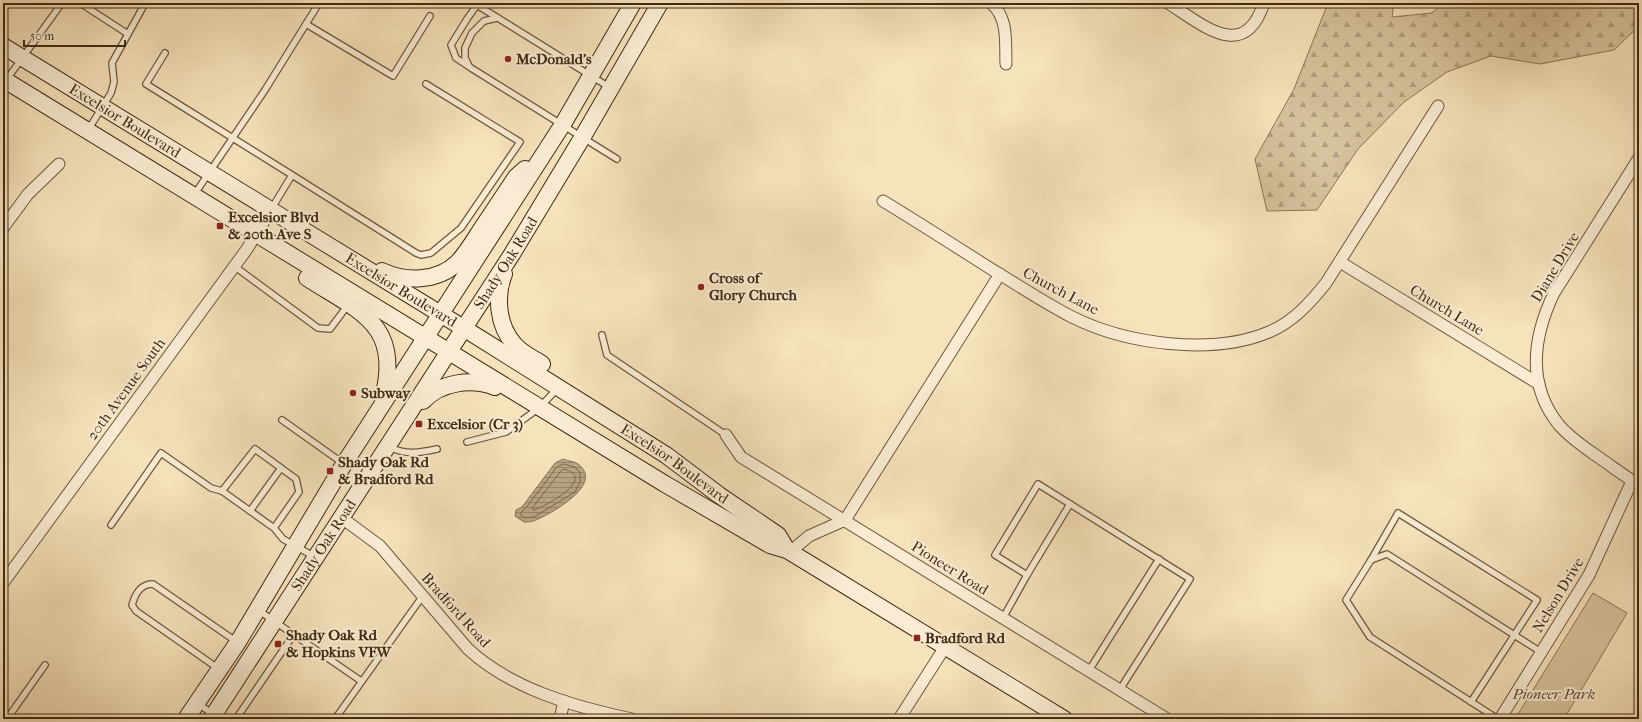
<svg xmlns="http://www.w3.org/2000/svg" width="1642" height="722" viewBox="0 0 1642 722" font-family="'IM FELL French Canon',serif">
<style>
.forest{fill:url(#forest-firs);stroke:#8c7658}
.park{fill:#d7c39e;stroke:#8c7658}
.water{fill:url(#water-rules);stroke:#887356}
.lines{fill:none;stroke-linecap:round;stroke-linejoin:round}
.shore{stroke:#7c664a;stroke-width:1}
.lane-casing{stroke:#6e583d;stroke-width:8}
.street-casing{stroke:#6e583d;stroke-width:13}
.secondary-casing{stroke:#412a13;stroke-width:18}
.lane{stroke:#f9ecd3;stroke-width:5.5}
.street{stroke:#f9ecd3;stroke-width:11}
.secondary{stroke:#f9ecd3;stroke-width:16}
.poi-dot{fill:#8f2418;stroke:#f9ecd3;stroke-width:1.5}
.labels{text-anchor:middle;stroke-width:4;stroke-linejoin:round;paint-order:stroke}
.poi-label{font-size:15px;font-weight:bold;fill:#412a13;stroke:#f9ecd3;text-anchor:start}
.street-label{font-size:15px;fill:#412a13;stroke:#f9ecd3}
.park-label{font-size:15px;font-style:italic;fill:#5f492f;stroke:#f9ecd3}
</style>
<defs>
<pattern id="forest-firs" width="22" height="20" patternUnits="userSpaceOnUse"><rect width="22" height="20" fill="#d7c39e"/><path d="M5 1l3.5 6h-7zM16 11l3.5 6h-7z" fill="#b09f80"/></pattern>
<pattern id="water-rules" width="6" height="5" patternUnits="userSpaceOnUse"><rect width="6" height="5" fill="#b8a382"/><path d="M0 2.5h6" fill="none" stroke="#978569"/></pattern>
</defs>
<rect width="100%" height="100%" fill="#f6e2bb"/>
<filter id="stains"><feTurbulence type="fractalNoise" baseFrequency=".005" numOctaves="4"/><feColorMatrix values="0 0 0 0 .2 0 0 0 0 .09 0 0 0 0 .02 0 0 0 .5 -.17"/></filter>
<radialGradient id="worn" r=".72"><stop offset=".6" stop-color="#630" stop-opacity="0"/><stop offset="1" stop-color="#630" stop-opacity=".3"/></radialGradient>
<polygon class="forest" points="1328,3 1394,3 1392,17 1432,13 1443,3 1639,3 1639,26 1614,50 1540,64 1491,56 1447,72 1404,102 1358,149 1317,210 1267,211 1255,159 1294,89"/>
<polygon class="park" points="1593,593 1627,613 1564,719 1515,719"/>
<path class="water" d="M563,459C567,461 574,461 578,464C605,484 552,513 536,520C532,522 528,522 524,522L515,516L516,510L522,507L555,463Z"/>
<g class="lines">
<g class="shore">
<polygon points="564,464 575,467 580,473 580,482 575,492 534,517 525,518 521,515 520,513 525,509 557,467"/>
<path d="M564,469C599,478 543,508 533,510V507L561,471Z"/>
</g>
<g class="lane-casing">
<g id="lane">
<polyline points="80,3 128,34"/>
<polyline points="306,24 393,76 430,16"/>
<polyline points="165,53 146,84 292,175 272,208"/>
<polyline points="469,66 465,58 465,48 472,33 484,21 497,18"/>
<polyline points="7,79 62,3"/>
<polyline points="609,87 477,5 467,19 451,45 456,58 471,68 617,159"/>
<polyline points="88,130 111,93 114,82 112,63 143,7"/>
<polyline points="292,175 416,253 421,255 431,253 461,228 520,142 426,84"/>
<polyline points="194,195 265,90 319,3"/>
<polyline points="234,266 318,328 330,329 348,305"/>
<polyline points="602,335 607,355 726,435"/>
<polyline points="282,420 344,464"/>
<polyline points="467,442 506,432 539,408 557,389"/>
<path d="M389,447C406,455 419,453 437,449"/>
<polyline points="250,511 281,468"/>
<polyline points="111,525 161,453 211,488 222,491"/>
<polyline points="274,528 299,492 296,479 255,449 222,491 274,528 283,539 315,557"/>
<polyline points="1371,560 1398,513 1537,600 1471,702"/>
<polyline points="1027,575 1070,504"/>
<polyline points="258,610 361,681"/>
<polyline points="1003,618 1027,575 995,555 1038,484 1190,579 1119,691"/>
<path d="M219,669L136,611L132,605C135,594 140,584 153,584L237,642"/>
<polyline points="1088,672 1159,559"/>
<polyline points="197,703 213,714"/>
<polyline points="7,719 45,665"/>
<polyline points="236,719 294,634"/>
<polyline points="335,719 422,597"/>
<polyline points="1498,719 1370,637 1346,600 1371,560 1387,554 1541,652"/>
</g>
</g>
<g class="street-casing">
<g id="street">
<path d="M991,3C1009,19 1005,42 1006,64"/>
<path d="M1168,3C1203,25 1244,63 1264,3"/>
<path d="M1639,158L1554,293C1533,337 1526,384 1559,425C1571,439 1587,449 1601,459C1614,468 1626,477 1639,485"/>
<path d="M883,201C921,224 958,248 996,272C1021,287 1045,303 1072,317C1126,344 1212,356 1269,332C1293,322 1310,303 1326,283L1438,106"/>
<polyline points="3,228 28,194 59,164"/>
<polyline points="1340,262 1539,384"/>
<polyline points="726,435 741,457 1167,719"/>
<path d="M342,518L380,546L468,649C511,689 575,707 632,719"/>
<polyline points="790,552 809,536 845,520 1000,274"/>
<polyline points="3,583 247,249 271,210"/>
<polyline points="560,719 564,701"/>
<polyline points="899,719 945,647"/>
<polyline points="1500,719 1589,575 1632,481"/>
</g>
</g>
<g class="secondary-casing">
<g id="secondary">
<path id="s1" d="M3,46L465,329L666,455L719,495L778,535L787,550"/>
<polyline points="3,79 665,484 770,545 787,550 1064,719"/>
<path d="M382,271C405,282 437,282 457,263C466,254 473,242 480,231C492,213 504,195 516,177L525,169"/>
<path d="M504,274C495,297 498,326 514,344C521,353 533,358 542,364"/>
<path d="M307,278C360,312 402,324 383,398"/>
<path d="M423,401C441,382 471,378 495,387"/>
<polyline points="186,719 238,642 344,464 563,124 633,3"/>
<path id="s2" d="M211,719L512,254L582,138L660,3"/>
</g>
</g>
<use href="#lane" class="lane"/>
<use href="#street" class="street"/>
<use href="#secondary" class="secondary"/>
</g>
<g class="poi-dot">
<circle cx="508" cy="59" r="4"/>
<rect x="216" y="222" width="8" height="8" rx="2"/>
<circle cx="701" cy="287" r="4"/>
<circle cx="353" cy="393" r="4"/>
<rect x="415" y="420" width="8" height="8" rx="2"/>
<rect x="326" y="467" width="8" height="8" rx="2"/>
<rect x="913" y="634" width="8" height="8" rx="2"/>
<rect x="274" y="640" width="8" height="8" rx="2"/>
</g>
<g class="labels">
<g class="poi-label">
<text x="516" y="64">McDonald's</text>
<text x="228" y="222">Excelsior Blvd<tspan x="228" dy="17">&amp; 20th Ave S</tspan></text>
<text x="709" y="283">Cross of<tspan x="709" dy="17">Glory Church</tspan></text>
<text x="361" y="398">Subway</text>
<text x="427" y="429">Excelsior (Cr 3)</text>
<text x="338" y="467">Shady Oak Rd<tspan x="338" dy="17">&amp; Bradford Rd</tspan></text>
<text x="286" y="640">Shady Oak Rd<tspan x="286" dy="17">&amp; Hopkins VFW</tspan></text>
<text x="925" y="643">Bradford Rd</text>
</g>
<g class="street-label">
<text dy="5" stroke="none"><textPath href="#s1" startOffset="143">Excelsior Boulevard</textPath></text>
<text dy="5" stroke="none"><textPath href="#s2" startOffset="543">Shady Oak Road</textPath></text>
<text transform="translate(1555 267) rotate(-59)" y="5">Diane Drive</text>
<text dy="5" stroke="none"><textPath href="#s1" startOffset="467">Excelsior Boulevard</textPath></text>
<text transform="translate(1061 291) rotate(28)" y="5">Church Lane</text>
<text transform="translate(1447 310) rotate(31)" y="5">Church Lane</text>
<text transform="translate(126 389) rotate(-54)" y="5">20th Avenue South</text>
<text dy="5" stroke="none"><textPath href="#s1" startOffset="791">Excelsior Boulevard</textPath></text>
<text dy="5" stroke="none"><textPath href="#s2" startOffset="207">Shady Oak Road</textPath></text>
<text transform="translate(950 568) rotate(32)" y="5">Pioneer Road</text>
<text transform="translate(1558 595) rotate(-59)" y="5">Nelson Drive</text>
<text transform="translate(456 610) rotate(48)" y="5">Bradford Road</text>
</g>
<g class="park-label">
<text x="1554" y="699">Pioneer Park</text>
</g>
</g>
<rect width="1642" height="722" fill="none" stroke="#f6e2bb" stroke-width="16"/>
<rect x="4" y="4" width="1634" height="714" fill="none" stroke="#412a13" stroke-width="2"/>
<rect x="8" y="8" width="1626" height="706" fill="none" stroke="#412a13"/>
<path d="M24 40v6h101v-6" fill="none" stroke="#412a13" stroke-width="2"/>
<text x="30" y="40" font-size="12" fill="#412a13" stroke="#f9ecd3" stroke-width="3" paint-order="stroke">50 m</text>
<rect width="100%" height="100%" filter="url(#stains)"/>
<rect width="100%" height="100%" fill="url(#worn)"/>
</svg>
